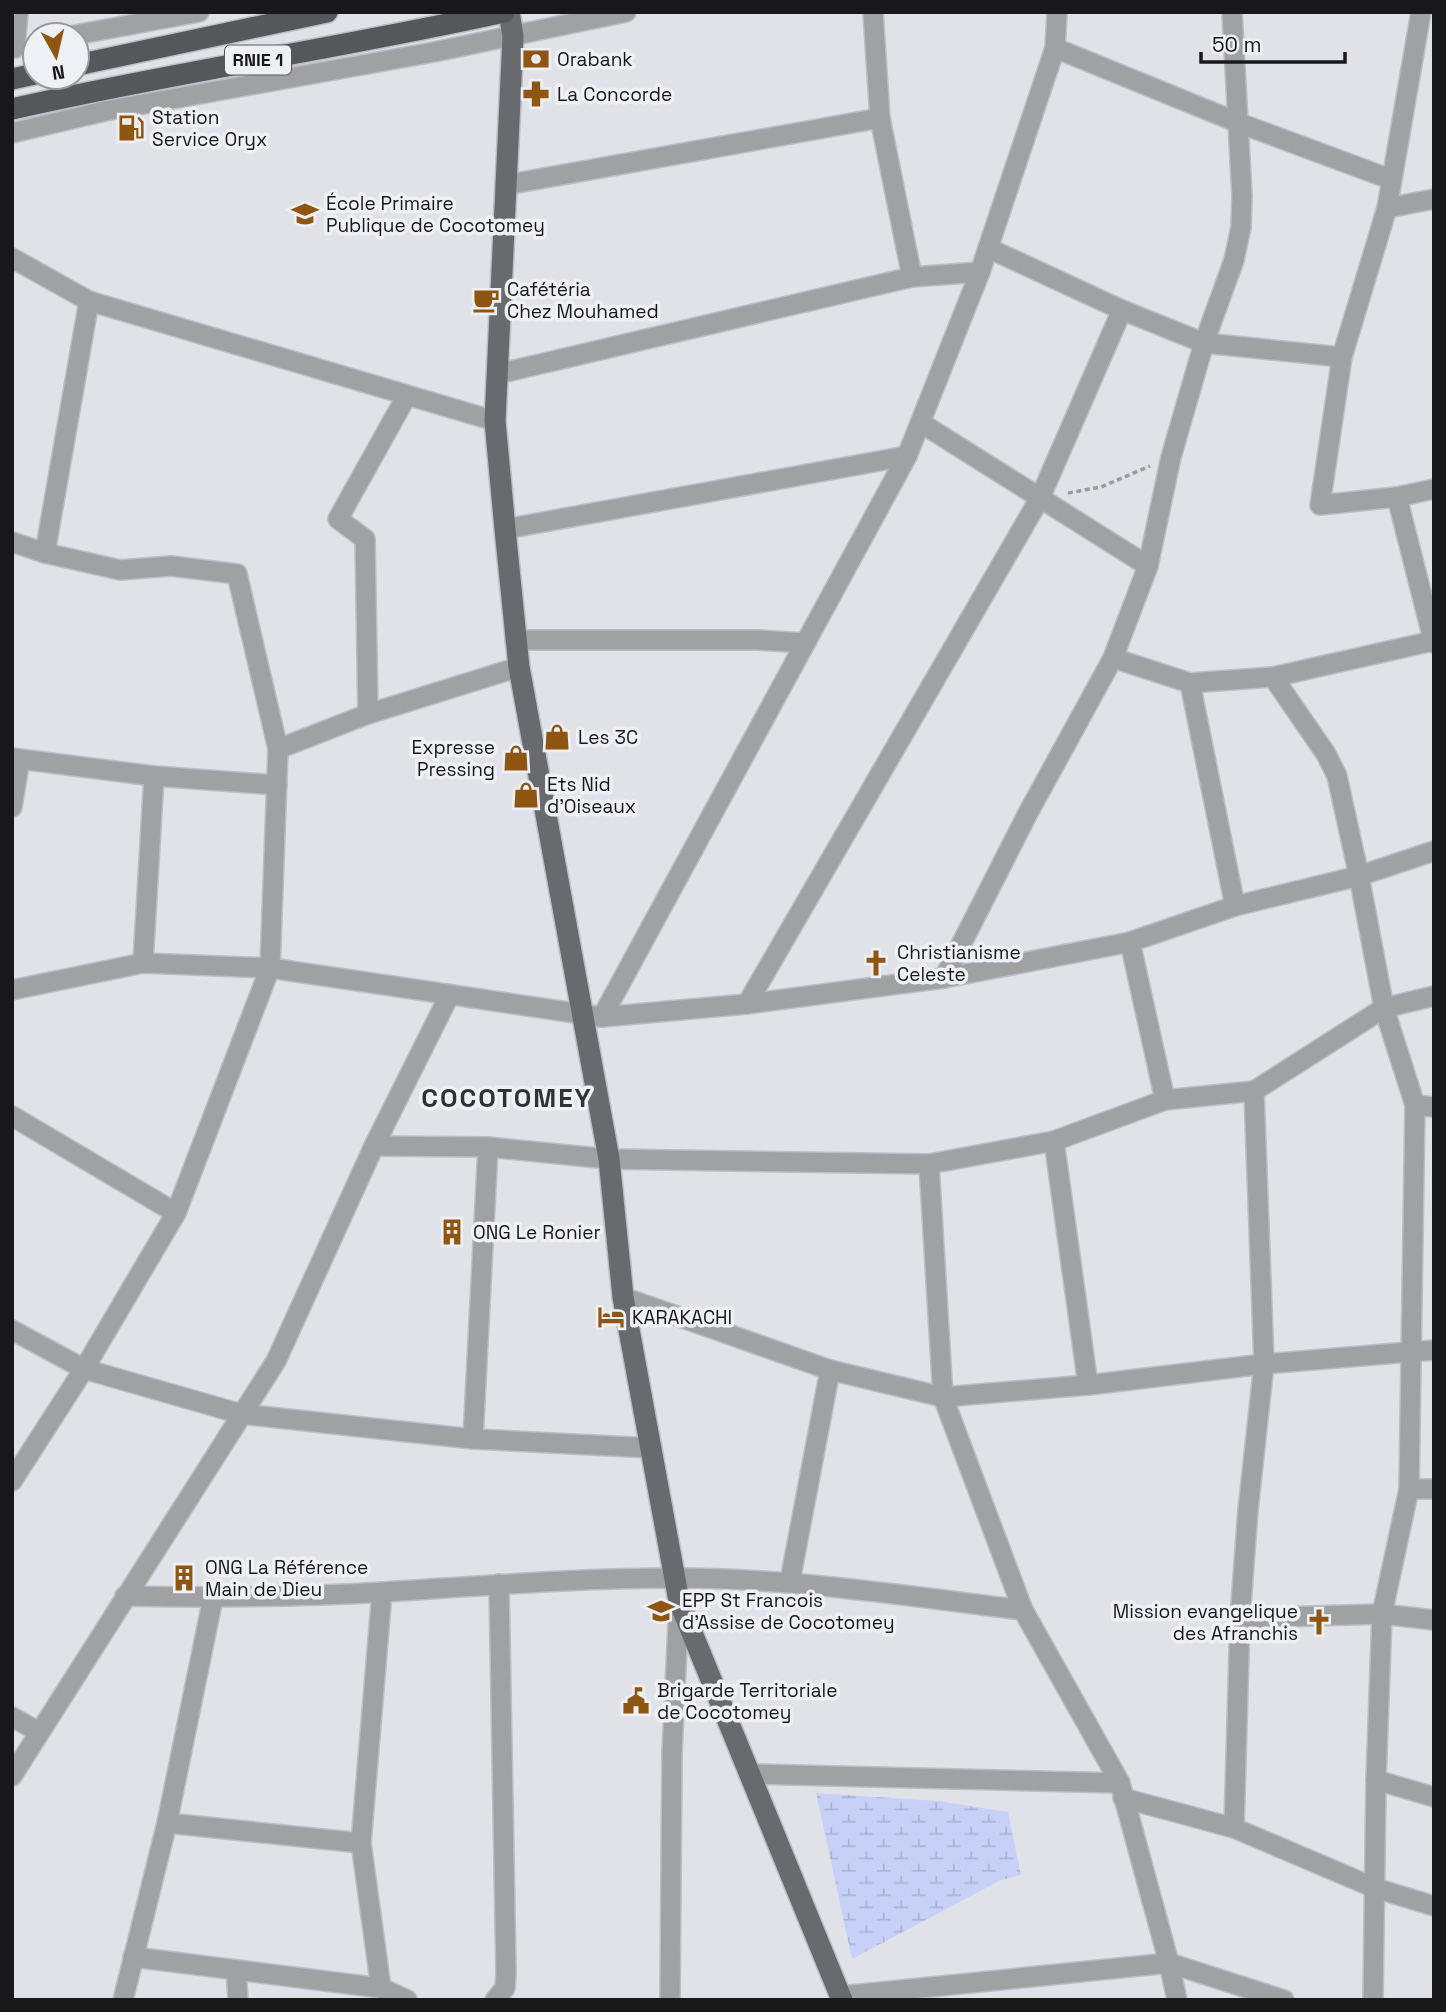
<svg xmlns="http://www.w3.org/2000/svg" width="1446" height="2012" viewBox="0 0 1446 2012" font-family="'Space Grotesk',sans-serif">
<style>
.wetland{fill:url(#wetland-marsh)}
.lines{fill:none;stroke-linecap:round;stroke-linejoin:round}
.minor-casing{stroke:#bdbec3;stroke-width:22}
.major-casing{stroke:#bdbec3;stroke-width:24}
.highway-casing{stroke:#bdbec3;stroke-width:24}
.path{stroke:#9a9a9f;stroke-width:3.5;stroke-dasharray:5 3.5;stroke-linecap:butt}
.minor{stroke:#a0a1a3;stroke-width:19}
.major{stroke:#696a6e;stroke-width:21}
.highway{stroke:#55575b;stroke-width:21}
.labels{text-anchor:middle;stroke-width:7;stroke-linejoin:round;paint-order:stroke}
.shield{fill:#eef0f6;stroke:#58595c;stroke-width:2}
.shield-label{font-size:18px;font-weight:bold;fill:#18181a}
.poi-label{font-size:19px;fill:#18181a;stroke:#eef0f6;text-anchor:start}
.district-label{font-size:26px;font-weight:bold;letter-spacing:2px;fill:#313236;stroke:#eef0f6}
</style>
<defs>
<pattern id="wetland-marsh" width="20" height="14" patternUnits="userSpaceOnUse" patternTransform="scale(1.75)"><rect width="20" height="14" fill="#c7d1f8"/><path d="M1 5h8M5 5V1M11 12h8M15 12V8" fill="none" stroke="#aab3d4"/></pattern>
</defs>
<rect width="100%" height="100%" fill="#e1e2e8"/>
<polygon class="wetland" points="816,1793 938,1801 1008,1812 1021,1875 1001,1880 852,1959"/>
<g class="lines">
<g class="minor-casing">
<g id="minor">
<polyline points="873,12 880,118 912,277"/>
<polyline points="1421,12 1387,208 1342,357 1320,505 1397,497 1434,489"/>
<polyline points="75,35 199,12"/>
<polyline points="15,48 18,12"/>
<polyline points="1055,48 1239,123 1390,179"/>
<polyline points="12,133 105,111 434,52 626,12"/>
<polyline points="505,185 880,118"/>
<polyline points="1387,208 1434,199"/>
<polyline points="988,248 1122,310 1204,343 1342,357"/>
<polyline points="12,258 89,301 495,421"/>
<polyline points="497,374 912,277 980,272"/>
<polyline points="921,423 1148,566"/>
<polyline points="1397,497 1434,643"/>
<polyline points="505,529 907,456"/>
<polyline points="12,542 45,553 120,570 171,566 237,574 278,749 270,968 176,1213 84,1369 12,1481"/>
<polyline points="45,553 89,301"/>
<polyline points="515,640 758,640 805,643"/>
<polyline points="1113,658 1190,683 1273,677 1433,641"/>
<polyline points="1273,677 1326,754 1337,776 1359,876 1384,1008 1415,1105 1409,1489 1382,1614 1376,1780 1373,2000"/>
<polyline points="1190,683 1235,906"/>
<polyline points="368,714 365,539 338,519 406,397"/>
<polyline points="278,749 368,714 519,667"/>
<polyline points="12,758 154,776 277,785"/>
<polyline points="12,807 20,759"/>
<polyline points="1130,942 1165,1100"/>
<polyline points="143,963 154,776"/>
<polyline points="944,978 1028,813 1113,658 1148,566 1171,457 1204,343 1234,260 1241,227 1242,196 1232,12"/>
<polyline points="12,990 143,963 270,968 602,1017 747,1004 944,978 1130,942 1235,906 1359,876 1434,851"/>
<polyline points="747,1004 1040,498 1122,310"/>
<polyline points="602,1017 907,456 980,272 1055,48 1057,12"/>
<polyline points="1415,1105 1434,1107"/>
<polyline points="12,1116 176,1213"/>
<polyline points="1054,1141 1088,1385"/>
<polyline points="374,1146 488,1147 473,1439"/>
<polyline points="488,1147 609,1159 929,1164 1054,1141 1165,1100 1254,1091 1384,1008 1434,996"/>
<polyline points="929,1164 943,1397 1023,1610 1120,1783 1169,1963 1177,2000"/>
<polyline points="623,1297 830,1370 943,1397 1088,1385 1264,1364 1434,1350"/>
<polyline points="12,1330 84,1369 241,1414 473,1439 652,1448"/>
<polyline points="1409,1489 1434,1489"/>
<polyline points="790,1581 830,1370"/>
<path d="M125,1596C212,1598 298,1597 385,1592C481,1586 578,1578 675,1578C792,1578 907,1596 1023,1610"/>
<polyline points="1240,1618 1382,1614 1434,1620"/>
<polyline points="12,1717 39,1732"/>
<polyline points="749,1774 1120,1783"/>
<polyline points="12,1776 276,1361 374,1146 449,996"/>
<polyline points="1376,1780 1434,1797"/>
<polyline points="1123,1798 1234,1828 1375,1888 1434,1906"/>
<polyline points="167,1823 361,1843"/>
<polyline points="1234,1828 1240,1618 1248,1510 1264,1364 1254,1091"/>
<polyline points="133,1957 381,1988 407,2000"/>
<polyline points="236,1970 238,2000"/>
<polyline points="381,1988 361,1843 382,1592"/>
<polyline points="841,1996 1169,1963 1284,2000"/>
<polyline points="123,2000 167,1823 213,1598"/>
<polyline points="495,2000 505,1988 506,1973 499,1584"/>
<polyline points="670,2000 672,1753 679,1602"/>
</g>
</g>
<g class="major-casing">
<polyline id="major" points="509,12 513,36 495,421 505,529 519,667 609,1159 623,1297 679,1601 842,2000"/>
</g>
<g class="highway-casing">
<g id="highway">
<polyline points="77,65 327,12"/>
<polyline points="12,79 35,74"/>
<path d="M12,109C175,72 341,48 504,12"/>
</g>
</g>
<polyline class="path" points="1068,493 1101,487 1150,466"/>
<use href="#minor" class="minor"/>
<use href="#major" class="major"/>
<use href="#highway" class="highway"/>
</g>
<defs>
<g id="bank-bare" transform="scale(2.1)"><path d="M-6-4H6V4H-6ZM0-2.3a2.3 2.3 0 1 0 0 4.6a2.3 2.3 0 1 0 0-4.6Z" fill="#8f5611" stroke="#eef0f6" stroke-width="2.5" paint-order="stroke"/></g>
<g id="pharmacy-bare" transform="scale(2.1)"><path d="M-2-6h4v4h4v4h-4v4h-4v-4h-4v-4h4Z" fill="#8f5611" stroke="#eef0f6" stroke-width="2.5" paint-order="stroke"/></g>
<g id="fuel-bare" transform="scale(2.1)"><path d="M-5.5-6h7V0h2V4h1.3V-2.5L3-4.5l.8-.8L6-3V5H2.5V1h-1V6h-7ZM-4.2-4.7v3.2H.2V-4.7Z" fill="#8f5611" stroke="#eef0f6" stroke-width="2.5" paint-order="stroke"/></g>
<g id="school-bare" transform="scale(2.1)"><path d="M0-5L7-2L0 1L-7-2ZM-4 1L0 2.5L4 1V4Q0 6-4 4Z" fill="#8f5611" stroke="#eef0f6" stroke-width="2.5" paint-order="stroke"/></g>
<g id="cafe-bare" transform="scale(2.1)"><path d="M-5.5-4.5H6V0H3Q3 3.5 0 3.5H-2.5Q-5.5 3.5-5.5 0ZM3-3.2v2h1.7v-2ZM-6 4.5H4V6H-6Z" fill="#8f5611" stroke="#eef0f6" stroke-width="2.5" paint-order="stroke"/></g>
<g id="shop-bare" transform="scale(2.1)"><path d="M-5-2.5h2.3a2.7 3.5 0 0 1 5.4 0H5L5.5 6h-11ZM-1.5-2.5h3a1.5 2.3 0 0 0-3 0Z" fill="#8f5611" stroke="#eef0f6" stroke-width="2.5" paint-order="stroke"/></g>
<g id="church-bare" transform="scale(2.1)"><path d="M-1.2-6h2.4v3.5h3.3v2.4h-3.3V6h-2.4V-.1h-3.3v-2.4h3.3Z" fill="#8f5611" stroke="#eef0f6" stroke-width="2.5" paint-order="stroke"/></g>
<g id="building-bare" transform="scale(2.1)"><path d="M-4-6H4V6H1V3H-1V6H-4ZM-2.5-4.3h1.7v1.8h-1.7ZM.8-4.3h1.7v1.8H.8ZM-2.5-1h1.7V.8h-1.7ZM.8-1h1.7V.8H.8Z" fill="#8f5611" stroke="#eef0f6" stroke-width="2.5" paint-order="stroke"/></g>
<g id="hotel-bare" transform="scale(2.1)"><path d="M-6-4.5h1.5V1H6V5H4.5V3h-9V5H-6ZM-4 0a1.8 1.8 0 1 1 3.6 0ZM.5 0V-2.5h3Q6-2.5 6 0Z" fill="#8f5611" stroke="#eef0f6" stroke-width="2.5" paint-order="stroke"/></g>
<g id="civic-bare" transform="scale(2.1)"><path d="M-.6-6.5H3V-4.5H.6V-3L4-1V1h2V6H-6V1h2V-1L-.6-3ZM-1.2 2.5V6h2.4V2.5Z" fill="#8f5611" stroke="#eef0f6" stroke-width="2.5" paint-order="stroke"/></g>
</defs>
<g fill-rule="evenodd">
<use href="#bank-bare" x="536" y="59"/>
<use href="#pharmacy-bare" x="536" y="94"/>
<use href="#fuel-bare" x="131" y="128"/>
<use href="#school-bare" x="305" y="214"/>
<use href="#cafe-bare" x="486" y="300"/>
<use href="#shop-bare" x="557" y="737"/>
<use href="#shop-bare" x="516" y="758"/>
<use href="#shop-bare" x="526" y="795"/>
<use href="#church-bare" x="876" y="963"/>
<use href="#building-bare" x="452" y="1232"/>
<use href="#hotel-bare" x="611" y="1317"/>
<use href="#building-bare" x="184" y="1578"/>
<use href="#school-bare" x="661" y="1611"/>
<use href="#church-bare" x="1319" y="1622"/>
<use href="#civic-bare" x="636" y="1701"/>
</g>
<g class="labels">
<rect class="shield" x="225" y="45.5" width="66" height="29" rx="5"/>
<g class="shield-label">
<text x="258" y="66">RNIE 1</text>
</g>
<g class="poi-label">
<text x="557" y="66">Orabank</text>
<text x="557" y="101">La Concorde</text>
<text x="152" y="124">Station<tspan x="152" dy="22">Service Oryx</tspan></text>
<text x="326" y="210">École Primaire<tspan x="326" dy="22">Publique de Cocotomey</tspan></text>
<text x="507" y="296">Cafétéria<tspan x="507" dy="22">Chez Mouhamed</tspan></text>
<text x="578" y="744">Les 3C</text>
<text x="495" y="754" text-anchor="end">Expresse<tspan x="495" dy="22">Pressing</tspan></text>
<text x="547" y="791">Ets Nid<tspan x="547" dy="22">d'Oiseaux</tspan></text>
<text x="897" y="959">Christianisme<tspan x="897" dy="22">Celeste</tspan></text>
<text x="473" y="1239">ONG Le Ronier</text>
<text x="632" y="1324">KARAKACHI</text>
<text x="205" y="1574">ONG La Référence<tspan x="205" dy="22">Main de Dieu</tspan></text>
<text x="682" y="1607">EPP St Francois<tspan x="682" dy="22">d'Assise de Cocotomey</tspan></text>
<text x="1298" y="1618" text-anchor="end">Mission evangelique<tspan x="1298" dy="22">des Afranchis</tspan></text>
<text x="657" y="1697">Brigarde Territoriale<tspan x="657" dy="22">de Cocotomey</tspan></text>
</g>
<g class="district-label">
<text x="507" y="1107">COCOTOMEY</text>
</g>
</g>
<rect width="1446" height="2012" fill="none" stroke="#18181a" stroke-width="28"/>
<g transform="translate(56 56) rotate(172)"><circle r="33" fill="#eef0f6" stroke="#989a9e" stroke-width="2"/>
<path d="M0-5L12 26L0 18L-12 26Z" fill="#8f5611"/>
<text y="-10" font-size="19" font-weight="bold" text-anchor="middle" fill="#18181a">N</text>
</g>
<path d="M1201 52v10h144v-10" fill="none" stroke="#18181a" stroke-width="3.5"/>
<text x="1212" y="52" font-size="21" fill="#18181a" stroke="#eef0f6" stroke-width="5" paint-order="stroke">50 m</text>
</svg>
